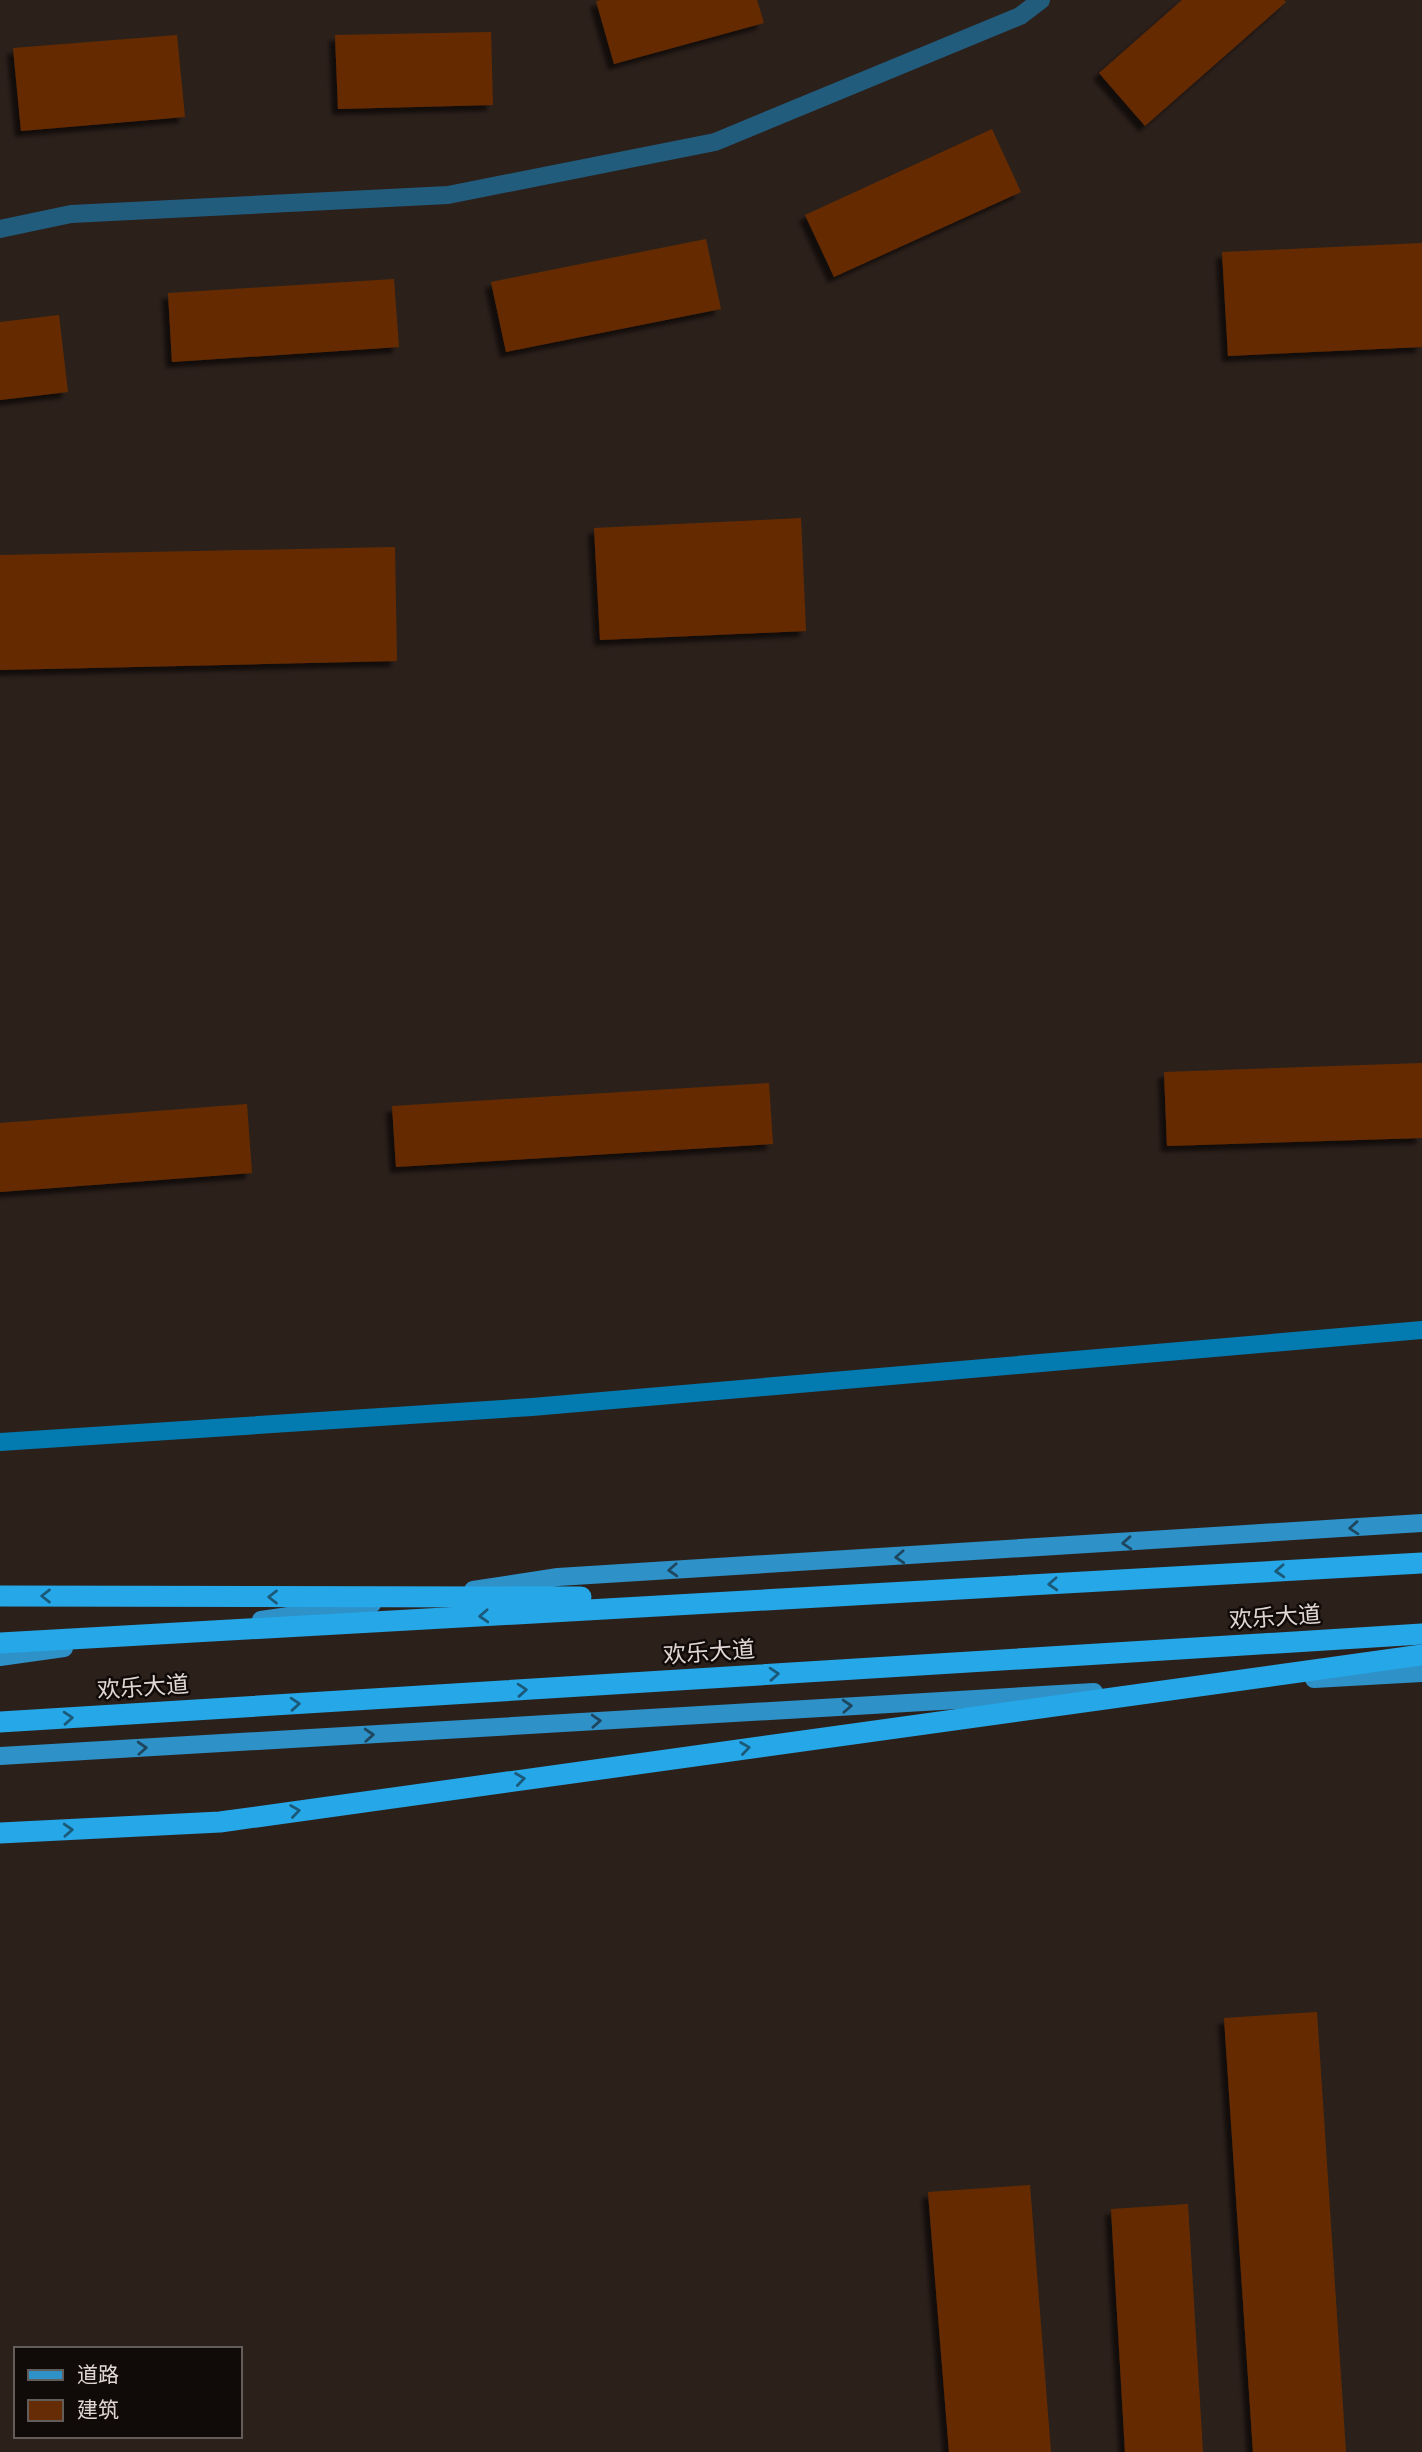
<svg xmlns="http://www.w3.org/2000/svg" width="1422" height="2452" viewBox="0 0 1422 2452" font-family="Inter,'Noto Sans SC',sans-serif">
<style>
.building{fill:#652c06;filter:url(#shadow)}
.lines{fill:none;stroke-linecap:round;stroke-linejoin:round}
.lane{stroke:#225c7d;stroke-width:18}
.secondary{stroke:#037bb0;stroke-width:18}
.primary{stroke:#2e91c8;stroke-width:18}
.highway{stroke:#26a7e8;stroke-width:21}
.highway-bridge{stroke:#26a7e8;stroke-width:21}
.oneway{stroke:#1e475f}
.oneway2{stroke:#1b5978}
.labels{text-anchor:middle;stroke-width:5;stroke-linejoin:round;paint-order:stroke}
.street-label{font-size:23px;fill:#e0d7d4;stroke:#100b09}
</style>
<defs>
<filter id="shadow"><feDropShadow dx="-6" dy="6" stdDeviation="2" flood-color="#0009"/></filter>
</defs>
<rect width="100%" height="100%" fill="#2c201b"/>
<g class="building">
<polygon points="601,0 757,0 764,23 614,64 596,1"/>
<polygon points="1182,0 1284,0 1286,2 1145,126 1099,73"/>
<polygon points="491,32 493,105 338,109 335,35"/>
<polygon points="177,35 185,117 21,131 13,48"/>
<polygon points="992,129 1021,192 834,277 805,215"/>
<polygon points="706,239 721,309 506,352 491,282"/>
<polygon points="1422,243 1422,347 1228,356 1222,252"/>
<polygon points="394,279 399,347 172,362 168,293"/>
<polygon points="59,315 68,392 0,400 0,322"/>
<polygon points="801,518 806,631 600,640 594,528"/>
<polygon points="395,547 397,661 0,670 0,555"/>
<polygon points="1422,1063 1422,1138 1167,1146 1164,1072"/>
<polygon points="769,1083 773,1144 396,1167 392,1106"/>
<polygon points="247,1104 252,1173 0,1192 0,1123"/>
<polygon points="1317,2012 1346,2452 1253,2452 1224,2018"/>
<polygon points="1030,2185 1051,2452 949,2452 928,2192"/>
<polygon points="1188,2204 1203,2452 1125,2452 1111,2209"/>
</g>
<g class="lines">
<polyline class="lane" points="0,229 71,214 448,195 715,142 1020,16 1041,0"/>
<polyline class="secondary" points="0,1442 532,1407 1422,1330"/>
<g class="primary">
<polyline points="473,1590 558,1577 1422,1523"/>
<polyline points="261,1620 372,1604"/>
<polyline points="0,1657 64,1648"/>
<polyline points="1314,1679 1422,1673"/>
<polyline points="0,1756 1094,1692"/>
</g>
<polyline class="highway" points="0,1722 1422,1634"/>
<g class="highway-bridge">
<polyline points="0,1596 581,1597"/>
<polyline points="0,1643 1422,1563"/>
<polyline points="0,1833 220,1822 1422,1655"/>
</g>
</g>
<defs><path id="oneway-chevron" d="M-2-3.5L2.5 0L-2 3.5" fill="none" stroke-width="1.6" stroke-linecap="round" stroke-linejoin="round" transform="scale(1.75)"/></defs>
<g class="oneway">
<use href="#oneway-chevron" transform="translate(1354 1528) rotate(176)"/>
<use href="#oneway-chevron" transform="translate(1127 1543) rotate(176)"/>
<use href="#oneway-chevron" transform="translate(900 1557) rotate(177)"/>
<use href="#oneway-chevron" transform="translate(673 1570) rotate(177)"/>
<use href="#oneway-chevron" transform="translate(847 1706) rotate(-3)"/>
<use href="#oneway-chevron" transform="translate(596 1721) rotate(-3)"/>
<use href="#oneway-chevron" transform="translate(369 1735) rotate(-3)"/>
<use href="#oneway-chevron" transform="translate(142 1748) rotate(-3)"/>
</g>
<g class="oneway2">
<use href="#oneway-chevron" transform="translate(1280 1571) rotate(177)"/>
<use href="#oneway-chevron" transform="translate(1053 1584) rotate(177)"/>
<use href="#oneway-chevron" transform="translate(46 1596) rotate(-180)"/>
<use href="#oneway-chevron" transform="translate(273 1597) rotate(-180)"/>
<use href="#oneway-chevron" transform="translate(484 1616) rotate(177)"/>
<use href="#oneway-chevron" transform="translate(774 1674) rotate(-4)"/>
<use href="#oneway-chevron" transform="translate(522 1690) rotate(-4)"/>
<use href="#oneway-chevron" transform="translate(295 1704) rotate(-4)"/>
<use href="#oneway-chevron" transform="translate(68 1718) rotate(-4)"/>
<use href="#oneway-chevron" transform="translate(745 1748) rotate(-8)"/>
<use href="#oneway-chevron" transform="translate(520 1779) rotate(-8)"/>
<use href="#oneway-chevron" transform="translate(295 1811) rotate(-8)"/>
<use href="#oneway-chevron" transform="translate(68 1830) rotate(-3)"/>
</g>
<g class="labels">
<g class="street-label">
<text transform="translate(1275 1617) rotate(-4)" y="8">欢乐大道</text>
<text transform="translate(709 1652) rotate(-4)" y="8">欢乐大道</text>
<text transform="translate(143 1687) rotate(-4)" y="8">欢乐大道</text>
</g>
</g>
<rect x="14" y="2347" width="228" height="91" fill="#100b09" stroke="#635d5a" stroke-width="2"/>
<rect x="28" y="2370" width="35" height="10" fill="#2e91c8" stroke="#635d5a" stroke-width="2"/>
<text x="77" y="2382" font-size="21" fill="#e0d7d4">道路</text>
<rect x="28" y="2400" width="35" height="21" fill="#652c06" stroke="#635d5a" stroke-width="2"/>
<text x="77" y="2417" font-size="21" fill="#e0d7d4">建筑</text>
</svg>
